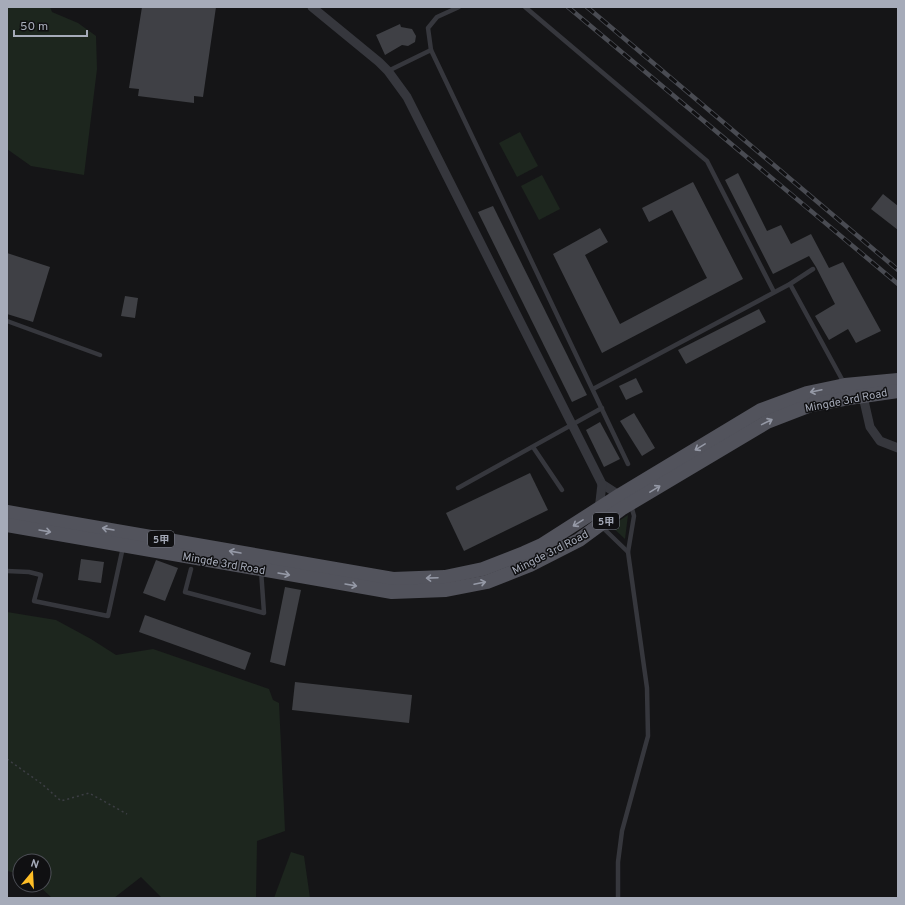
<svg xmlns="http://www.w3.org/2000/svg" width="905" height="905" viewBox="0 0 905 905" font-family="Overpass,'Noto Sans TC',sans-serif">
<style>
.green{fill:#1d261e}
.building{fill:#3f4045}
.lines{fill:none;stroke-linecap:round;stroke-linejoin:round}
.path{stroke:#3c3e44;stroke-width:1.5;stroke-dasharray:2 3;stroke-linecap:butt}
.service{stroke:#36373d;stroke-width:4.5}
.minor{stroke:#36373d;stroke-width:9}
.primary{stroke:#52535c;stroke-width:14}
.rail-casing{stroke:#494b52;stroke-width:4.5}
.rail{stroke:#101012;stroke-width:3;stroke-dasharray:9;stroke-linecap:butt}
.oneway{stroke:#9599a6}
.labels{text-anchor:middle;stroke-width:3;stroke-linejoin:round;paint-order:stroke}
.shield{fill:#101012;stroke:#797c87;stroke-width:1}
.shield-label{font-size:10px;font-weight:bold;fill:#a6abb9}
.street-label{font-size:11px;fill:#a6abb9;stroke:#101012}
</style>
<rect width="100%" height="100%" fill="#151517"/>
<g class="green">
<polygon points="7,7 50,7 52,12 78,23 96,36 97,69 84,175 31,166 7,149"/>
<polygon points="520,132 538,166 517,177 499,143"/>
<polygon points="542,175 560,209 539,220 521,186"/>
<polygon points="628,515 625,539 611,526"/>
<polygon points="7,612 56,620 91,639 116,655 153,649 269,689 273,700 279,703 285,831 257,841 256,898 162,898 141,877 114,898 52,898 38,885 44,885 44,861 20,861 20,874 7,871"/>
<polygon points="291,852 304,856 310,898 274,898"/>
</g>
<g class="building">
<polygon points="142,7 216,7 203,97 194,96 194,103 138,96 139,89 129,88"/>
<polygon points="400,24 401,27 412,29 416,36 415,42 408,46 402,45 385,55 376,35"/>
<polygon points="738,173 767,231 781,225 791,244 811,234 829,268 843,262 881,331 856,343 848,329 829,340 815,316 835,304 816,267 809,256 773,274 725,180"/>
<polygon points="693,182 743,279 602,353 553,254 600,228 608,242 585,255 620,324 707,278 672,210 649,222 642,208"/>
<polygon points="883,194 898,206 898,230 871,209"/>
<polygon points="493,206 587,395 572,402 478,212"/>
<polygon points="7,253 50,267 33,322 7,314"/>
<polygon points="125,296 138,298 135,318 121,316"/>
<polygon points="759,309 766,322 686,364 678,350"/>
<polygon points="636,378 643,392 626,400 619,386"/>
<polygon points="634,413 655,448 642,456 620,421"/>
<polygon points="600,422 620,459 604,467 586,430"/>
<polygon points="530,473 548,510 464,551 446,513"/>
<polygon points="81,559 104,562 101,583 78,580"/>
<polygon points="156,560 178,568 165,601 143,593"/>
<polygon points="285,587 301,590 285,666 270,662"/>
<polygon points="145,615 251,653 245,670 139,632"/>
<polygon points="295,682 412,695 409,723 292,710"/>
</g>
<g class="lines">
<polyline class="path" points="7,759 42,784 61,801 89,793 127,814"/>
<g class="service">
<polyline points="525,7 707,161 774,292"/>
<polyline points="431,50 428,28 437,17 459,7"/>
<polyline points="388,71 431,50 628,464"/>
<polyline points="790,284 844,383"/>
<polyline points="7,321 100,355"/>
<polyline points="593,389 790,284 813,269"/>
<polyline points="533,447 562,490"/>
<polyline points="458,488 602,408"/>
<polyline points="601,526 628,552"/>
<polyline points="191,569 185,592 264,613 261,570"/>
<polyline points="7,571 29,572 41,575 34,601 108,616 123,547"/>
<polyline points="618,898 618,862 622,831 648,736 647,688 628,552 634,516 631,505"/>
</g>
<g class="minor">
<polyline points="312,7 379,62 388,71 407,97 602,484 622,497"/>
<polyline points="862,392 870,427 880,441 898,448"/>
<polyline points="599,510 602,484"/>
</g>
<g class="primary">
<polyline points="7,512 393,579 445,577 483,569 524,553 542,545 620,495 761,410 807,393 845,385 898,380"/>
<polyline points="7,525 392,592 446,590 487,582 530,565 579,540 621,509 767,422 811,405 849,398 898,391"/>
</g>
<g class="rail-casing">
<g id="rail">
<polyline points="568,7 898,284"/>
<polyline points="587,7 898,270"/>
</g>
</g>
<use href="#rail" class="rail"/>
</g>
<defs><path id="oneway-shaft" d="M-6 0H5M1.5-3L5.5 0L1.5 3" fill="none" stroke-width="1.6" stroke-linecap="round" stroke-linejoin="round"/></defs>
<g class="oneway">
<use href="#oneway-shaft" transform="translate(816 391) rotate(168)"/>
<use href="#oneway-shaft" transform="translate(767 422) rotate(-26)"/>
<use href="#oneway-shaft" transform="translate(700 447) rotate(149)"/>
<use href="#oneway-shaft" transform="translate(655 489) rotate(-31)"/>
<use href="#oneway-shaft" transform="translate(578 523) rotate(148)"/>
<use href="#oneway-shaft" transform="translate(108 529) rotate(-170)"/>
<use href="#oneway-shaft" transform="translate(45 531) rotate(10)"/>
<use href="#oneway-shaft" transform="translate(235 552) rotate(-170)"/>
<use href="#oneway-shaft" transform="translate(284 574) rotate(10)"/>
<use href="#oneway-shaft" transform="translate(432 578) rotate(178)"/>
<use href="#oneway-shaft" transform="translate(480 583) rotate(-12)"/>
<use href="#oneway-shaft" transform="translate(351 585) rotate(10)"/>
</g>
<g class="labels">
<g class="shield">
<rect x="593" y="513" width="26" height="16" rx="3"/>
<rect x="148" y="531" width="26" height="16" rx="3"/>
</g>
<g class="shield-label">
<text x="606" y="525">5甲</text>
<text x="161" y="543">5甲</text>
</g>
<g class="street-label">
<text transform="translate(846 400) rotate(-11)" y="4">Mingde 3rd Road</text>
<text transform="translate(550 552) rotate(-27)" y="4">Mingde 3rd Road</text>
<text transform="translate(224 563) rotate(10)" y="4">Mingde 3rd Road</text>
</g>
</g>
<rect width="905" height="905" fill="none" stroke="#a6abb9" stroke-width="16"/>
<g transform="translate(32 873) rotate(18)"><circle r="19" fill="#101012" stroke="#4c4e55"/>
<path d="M0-3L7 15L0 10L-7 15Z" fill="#ffbe26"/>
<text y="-6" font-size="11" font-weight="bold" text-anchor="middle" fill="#a6abb9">N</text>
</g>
<path d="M14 30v6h73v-6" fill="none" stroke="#a6abb9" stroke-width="2"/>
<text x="20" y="30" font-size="12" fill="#a6abb9" stroke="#101012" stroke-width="3" paint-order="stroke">50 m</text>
</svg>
